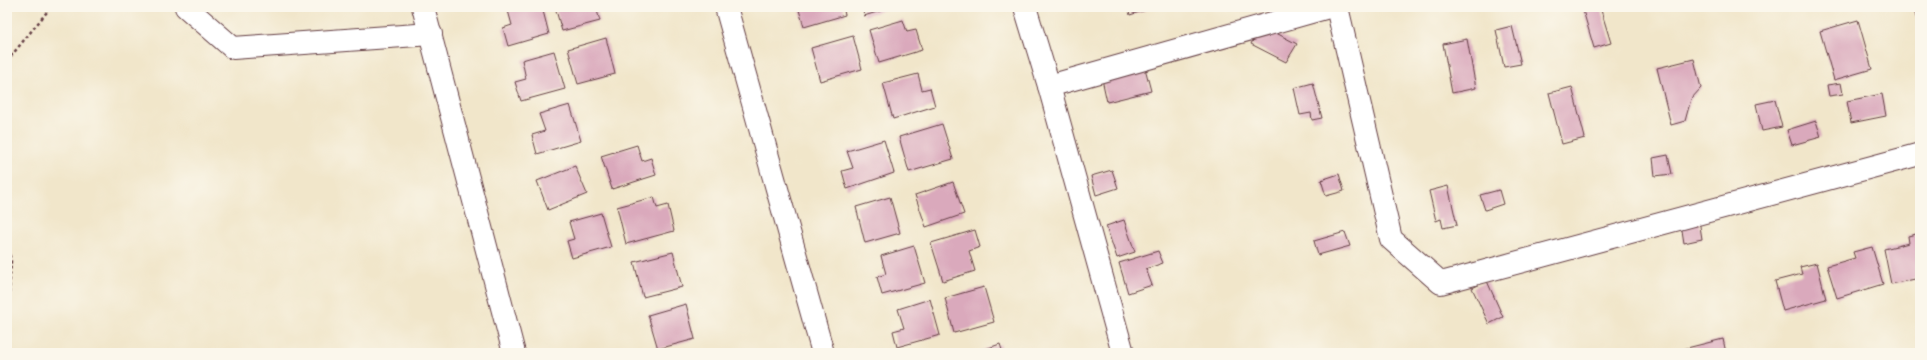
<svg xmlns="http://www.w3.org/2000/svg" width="1927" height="360" viewBox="0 0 1927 360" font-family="'IM FELL English',serif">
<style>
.building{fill:#daa9bc}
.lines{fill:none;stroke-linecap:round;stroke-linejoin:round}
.minor-casing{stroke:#633d43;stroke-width:24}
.path{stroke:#633d43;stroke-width:2.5;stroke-dasharray:3 3;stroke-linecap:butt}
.minor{stroke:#fff;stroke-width:22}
</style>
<rect width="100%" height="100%" fill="#fbf7ec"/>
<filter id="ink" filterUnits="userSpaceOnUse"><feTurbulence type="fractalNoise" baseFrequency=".025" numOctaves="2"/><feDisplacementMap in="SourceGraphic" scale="8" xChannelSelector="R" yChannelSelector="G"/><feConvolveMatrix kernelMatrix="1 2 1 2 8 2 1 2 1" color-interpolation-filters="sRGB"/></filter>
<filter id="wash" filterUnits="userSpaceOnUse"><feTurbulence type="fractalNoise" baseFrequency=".012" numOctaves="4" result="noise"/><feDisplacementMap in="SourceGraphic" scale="16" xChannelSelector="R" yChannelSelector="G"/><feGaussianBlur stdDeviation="0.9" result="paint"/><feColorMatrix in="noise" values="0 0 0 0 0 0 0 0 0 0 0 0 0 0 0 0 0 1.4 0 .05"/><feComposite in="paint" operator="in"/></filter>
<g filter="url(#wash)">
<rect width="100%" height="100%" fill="#f1e6ca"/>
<g id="blocks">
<g class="building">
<polygon points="507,7 542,7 549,34 508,46 503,28 512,25"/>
<polygon points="555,7 596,7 600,21 562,31"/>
<polygon points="806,7 843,7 845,15 804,27 799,10"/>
<polygon points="862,7 893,7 864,16"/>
<polygon points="1128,7 1152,7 1152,8 1130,15"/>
<polygon points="1582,7 1600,7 1611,43 1594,48"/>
<polygon points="1913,7 1920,7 1920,30"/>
<polygon points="903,20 907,32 916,30 922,50 879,63 869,30"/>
<polygon points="1858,20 1872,69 1834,80 1820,31"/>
<polygon points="1261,25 1297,44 1286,62 1251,44"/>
<polygon points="1512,26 1521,64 1504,67 1496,30"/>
<polygon points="853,36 862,69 820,81 811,48"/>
<polygon points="606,38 615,74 578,84 568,49"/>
<polygon points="1467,39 1476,88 1452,93 1443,44"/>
<polygon points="554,51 565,89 521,101 515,82 526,79 522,60"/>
<polygon points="1694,59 1701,88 1691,99 1685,121 1671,125 1657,68"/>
<polygon points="1145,68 1151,91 1107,102 1102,79"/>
<polygon points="918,74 922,90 930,88 935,106 893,119 883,83"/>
<polygon points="1313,83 1322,118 1312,120 1311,113 1300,115 1294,88"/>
<polygon points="1841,83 1843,94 1829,96 1827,85"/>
<polygon points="1572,87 1585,138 1562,144 1549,93"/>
<polygon points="1882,94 1886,116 1851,123 1847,101"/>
<polygon points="1775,100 1782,127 1762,131 1756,104"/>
<polygon points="570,105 581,141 537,154 532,135 545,131 539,114"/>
<polygon points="1816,121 1821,137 1792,145 1787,130"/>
<polygon points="942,124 953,159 909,172 899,137"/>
<polygon points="884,140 894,173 847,189 842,171 853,168 847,151"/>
<polygon points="637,145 642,161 651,158 656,175 612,189 601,156"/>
<polygon points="1668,155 1672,174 1655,176 1653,158"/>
<polygon points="575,166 587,194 548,210 537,181"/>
<polygon points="1112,170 1118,188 1096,195 1091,176"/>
<polygon points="1339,174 1344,191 1326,196 1321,180"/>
<polygon points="953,182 964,214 926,227 915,195"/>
<polygon points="1448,186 1457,225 1443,228 1441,219 1436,221 1429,191"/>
<polygon points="1499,190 1503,204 1485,210 1480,195"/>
<polygon points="654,197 657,208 668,205 674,231 626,244 617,207"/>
<polygon points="890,197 900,233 865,243 856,207"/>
<polygon points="601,213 611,247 572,258 567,241 574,239 569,222"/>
<polygon points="1124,220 1135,252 1117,258 1106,226"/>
<polygon points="1699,220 1702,239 1684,243 1681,224"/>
<polygon points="975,230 980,247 969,251 975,271 943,281 931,243"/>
<polygon points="1345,232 1350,246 1318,255 1314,241"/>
<polygon points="1920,233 1920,278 1891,284 1884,249 1909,243 1908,236"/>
<polygon points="914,246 925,283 882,295 877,277 886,274 881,256"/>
<polygon points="1872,247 1883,284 1837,298 1827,266 1855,258 1853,252"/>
<polygon points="1158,251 1163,263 1146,269 1152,285 1128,293 1119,263"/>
<polygon points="673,252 682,287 643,297 634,262"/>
<polygon points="1817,263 1826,299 1783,311 1775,281 1802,274 1800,267"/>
<polygon points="1487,281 1503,317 1489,324 1472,288"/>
<polygon points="984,287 994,322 954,333 945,298"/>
<polygon points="930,299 940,335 897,347 893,331 904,328 898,309"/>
<polygon points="686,304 695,339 658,349 648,315"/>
<polygon points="1723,339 1726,353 1684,353 1683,349"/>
<polygon points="1000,344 1003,353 974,353"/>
</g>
</g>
</g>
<g filter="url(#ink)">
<use href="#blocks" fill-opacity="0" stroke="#633d43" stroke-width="1"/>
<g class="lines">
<g class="minor-casing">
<g id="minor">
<polyline points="186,7 233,48 431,34"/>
<polyline points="423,7 514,353"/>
<polyline points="726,7 823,353"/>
<polyline points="1025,7 1049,86 1123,353"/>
<polyline points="1337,7 1391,239 1441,283 1920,154"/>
<polyline points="1049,86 1329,7"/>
</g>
</g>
<g class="path">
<polyline points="7,61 51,7"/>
<polyline points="7,243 11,261 7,327"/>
</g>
<use href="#minor" class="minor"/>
</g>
</g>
<rect width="1927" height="360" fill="none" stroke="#fbf7ec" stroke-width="24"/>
</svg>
